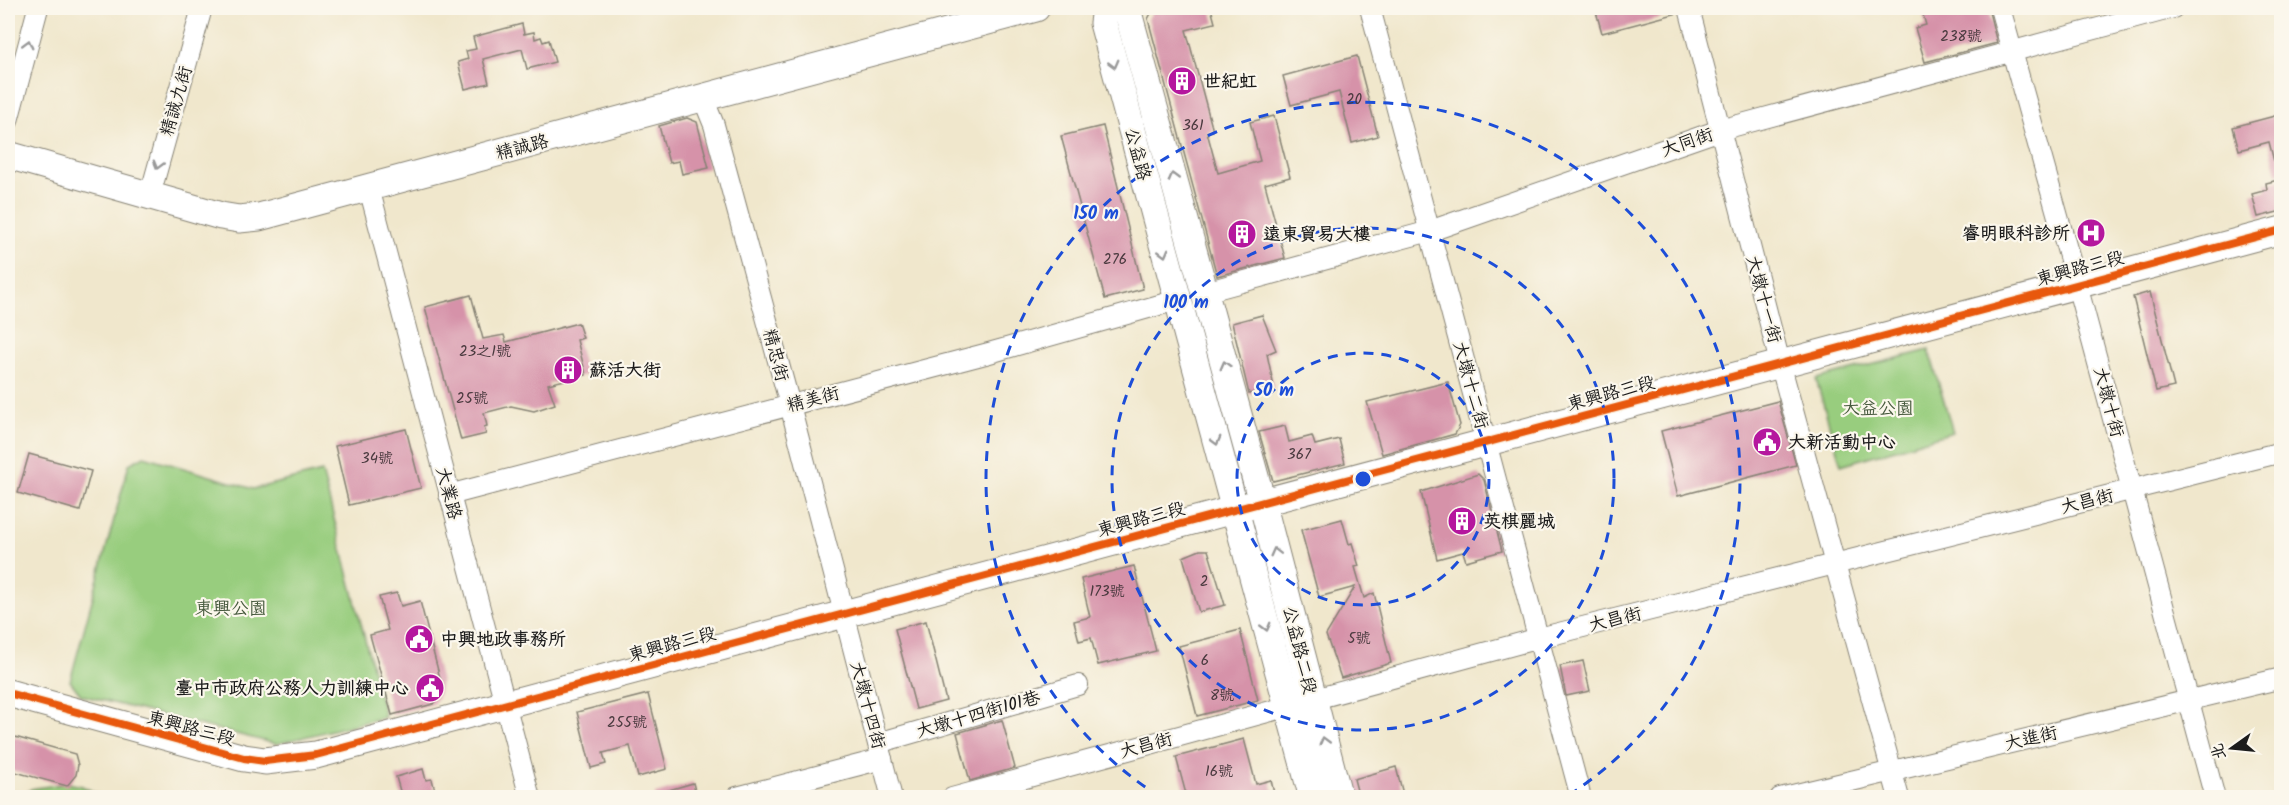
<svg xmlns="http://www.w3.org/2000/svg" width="2289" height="805" viewBox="0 0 2289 805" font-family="Kalam,'LXGW WenKai TC',sans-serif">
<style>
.green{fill:#98cd7e;stroke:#5a744d;stroke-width:1.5}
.building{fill:#d692a9}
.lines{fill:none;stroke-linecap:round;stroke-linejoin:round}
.street-casing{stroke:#868274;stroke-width:22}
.secondary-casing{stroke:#868274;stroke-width:29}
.street{stroke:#fff;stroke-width:20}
.secondary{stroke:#fff;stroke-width:27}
.cycleway-casing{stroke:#fbf7ec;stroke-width:11}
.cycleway{stroke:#e8590c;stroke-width:8}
.oneway{stroke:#999}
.ring{fill:none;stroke:#1d4ed8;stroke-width:3;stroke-dasharray:10 8}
.labels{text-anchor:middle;stroke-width:4.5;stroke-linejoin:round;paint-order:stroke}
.number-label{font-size:15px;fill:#4a3a3f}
.poi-label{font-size:18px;font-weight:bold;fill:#1c1c1c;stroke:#fbf7ec;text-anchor:start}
.street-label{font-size:18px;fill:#1c1c1c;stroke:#fbf7ec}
.park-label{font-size:18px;fill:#475a3e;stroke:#fbf7ec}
.centre{fill:#1d4ed8;stroke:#fbf7ec;stroke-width:3}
.ring-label{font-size:18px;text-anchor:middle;font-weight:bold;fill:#1d4ed8;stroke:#fbf7ec;stroke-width:4.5;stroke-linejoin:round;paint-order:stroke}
</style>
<rect width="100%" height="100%" fill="#fbf7ec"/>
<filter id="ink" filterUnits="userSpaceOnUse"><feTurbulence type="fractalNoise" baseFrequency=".0167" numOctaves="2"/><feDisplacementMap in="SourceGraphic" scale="12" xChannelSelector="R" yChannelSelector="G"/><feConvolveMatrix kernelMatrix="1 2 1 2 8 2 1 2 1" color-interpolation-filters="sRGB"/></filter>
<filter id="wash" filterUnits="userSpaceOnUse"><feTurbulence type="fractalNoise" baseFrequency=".008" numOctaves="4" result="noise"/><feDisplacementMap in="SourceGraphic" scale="24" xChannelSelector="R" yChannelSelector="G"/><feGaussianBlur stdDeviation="1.35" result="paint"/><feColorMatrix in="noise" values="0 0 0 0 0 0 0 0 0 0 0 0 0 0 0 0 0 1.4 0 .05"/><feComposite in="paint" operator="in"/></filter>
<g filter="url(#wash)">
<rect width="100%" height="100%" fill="#f0e7cc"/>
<g class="green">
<polygon points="1929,350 1953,432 1841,465 1816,379"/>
<polygon points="144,456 253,489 322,472 385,717 276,744 81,695 70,681 129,464"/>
<polygon points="67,783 82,786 103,797 22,798 31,789"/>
</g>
<g id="blocks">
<g class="building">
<polygon points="1154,8 1211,8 1215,23 1186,30 1213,131 1207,132 1218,173 1260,161 1250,122 1274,116 1290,177 1265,184 1285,258 1217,276 1148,19"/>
<polygon points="1595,8 1677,8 1678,13 1602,33"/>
<polygon points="1921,8 1988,8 1997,43 1925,62 1915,28 1926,25"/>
<polygon points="522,24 524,34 534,32 535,39 541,37 543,42 549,40 555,62 527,69 522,49 483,59 489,83 465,89 458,62 468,59 466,51 476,49 473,37"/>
<polygon points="1357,56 1378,136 1352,143 1339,92 1291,105 1283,76"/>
<polygon points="2282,114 2282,172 2277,173 2269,142 2239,150 2233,127"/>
<polygon points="687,118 697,122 709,168 682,174 679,161 669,163 659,126"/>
<polygon points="1103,126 1143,289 1105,299 1061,136"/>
<polygon points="2282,179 2282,211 2258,217 2252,194 2267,190 2266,183"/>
<polygon points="2150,292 2174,387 2156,391 2133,297"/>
<polygon points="471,295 483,339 504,335 506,342 578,323 583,338 577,340 586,375 548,384 555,404 534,411 511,406 484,413 487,426 484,427 486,434 461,440 425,307"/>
<polygon points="1262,315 1276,350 1267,354 1274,387 1249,394 1232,323"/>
<polygon points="1448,382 1460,425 1455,434 1382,454 1367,402"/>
<polygon points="1778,401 1796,465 1678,496 1661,431"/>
<polygon points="1285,426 1289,442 1312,436 1315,445 1339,439 1345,463 1273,481 1259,432"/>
<polygon points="406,429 421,488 349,505 335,446"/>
<polygon points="29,454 91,471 80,511 18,493"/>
<polygon points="1478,474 1484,480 1502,551 1466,561 1463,552 1437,559 1421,492"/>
<polygon points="1342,519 1349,544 1352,543 1359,566 1355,567 1364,598 1374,593 1391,663 1341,678 1326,635 1355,587 1319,597 1301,530"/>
<polygon points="1200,550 1208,550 1225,605 1199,612 1183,557"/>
<polygon points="1134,566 1156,651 1098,665 1091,638 1079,641 1074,621 1090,617 1081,579"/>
<polygon points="397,593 401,606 420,601 441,682 438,697 433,704 392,715 370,635 388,630 379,597"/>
<polygon points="926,621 946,701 916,709 895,629"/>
<polygon points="1240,630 1258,700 1197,716 1179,646"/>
<polygon points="1583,661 1590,691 1566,696 1560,666"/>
<polygon points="648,694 667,769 638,777 630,746 603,753 606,764 591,768 577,712"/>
<polygon points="1002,720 1015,768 970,781 957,733"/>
<polygon points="8,735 75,754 78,765 76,775 67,786 8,770"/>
<polygon points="1244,739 1256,784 1271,780 1275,798 1187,798 1176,757"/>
<polygon points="1396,767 1404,798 1359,798 1354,779"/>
<polygon points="423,769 426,780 432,779 437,798 402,798 396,777"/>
<polygon points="693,783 697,798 655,798 655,794"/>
</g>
</g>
</g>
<g filter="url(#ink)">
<use href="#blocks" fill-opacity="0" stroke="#868274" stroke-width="1.5"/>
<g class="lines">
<g class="street-casing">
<g id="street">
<polyline points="1370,8 1581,798"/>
<polyline points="1689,8 1780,363 1899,798"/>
<polyline points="2000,8 2077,285 2215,798"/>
<polyline points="703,98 714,125 790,405 892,798"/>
<polyline points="8,121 38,8"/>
<polyline points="369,188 530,798"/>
<polyline points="150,195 202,8"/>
<polyline points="1205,292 1430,231 1720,130 2173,8"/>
<polyline points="449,495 989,353 1177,300"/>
<polyline points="878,743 1078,685"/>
<polyline points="737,797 882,759"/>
<polyline points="952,798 1539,638 2282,452"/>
<polyline points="1780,798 2282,678"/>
</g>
</g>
<g class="secondary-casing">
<g id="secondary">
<polyline points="1105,8 1103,23 1313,798"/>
<polyline points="1123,8 1129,16 1262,502 1339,798"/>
<polyline points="8,155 221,216 239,219 259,217 1036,8"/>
<polyline points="8,693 244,758 265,761 316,755 2282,230"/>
</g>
</g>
<use href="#street" class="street"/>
<use href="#secondary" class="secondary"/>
<g class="cycleway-casing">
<polyline id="cycleway" points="8,693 244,758 265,761 316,755 2282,230"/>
</g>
<use href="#cycleway" class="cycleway"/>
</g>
<defs><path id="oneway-chevron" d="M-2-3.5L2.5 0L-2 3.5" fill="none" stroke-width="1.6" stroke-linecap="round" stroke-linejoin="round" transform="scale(1.5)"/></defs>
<g class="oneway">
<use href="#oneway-chevron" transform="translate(28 44) rotate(-75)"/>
<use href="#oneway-chevron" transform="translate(1114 64) rotate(75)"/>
<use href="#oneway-chevron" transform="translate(158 165) rotate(106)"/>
<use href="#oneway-chevron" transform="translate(1173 177) rotate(-105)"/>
<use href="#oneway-chevron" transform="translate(1164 253) rotate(75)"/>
<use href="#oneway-chevron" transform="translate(1225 365) rotate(-105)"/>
<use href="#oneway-chevron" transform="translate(1216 441) rotate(75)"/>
<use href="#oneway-chevron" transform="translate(1275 552) rotate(-104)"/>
<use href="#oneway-chevron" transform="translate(1266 627) rotate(75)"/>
<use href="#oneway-chevron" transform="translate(1324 741) rotate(-105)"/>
</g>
</g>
<g class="ring">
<circle cx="1363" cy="479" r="126"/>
<circle cx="1363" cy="479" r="251"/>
<path d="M1160 797A377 377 0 1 1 1566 797"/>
</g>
<defs>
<g id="building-disc" transform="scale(1.5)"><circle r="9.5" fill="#b5179e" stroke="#fbf7ec"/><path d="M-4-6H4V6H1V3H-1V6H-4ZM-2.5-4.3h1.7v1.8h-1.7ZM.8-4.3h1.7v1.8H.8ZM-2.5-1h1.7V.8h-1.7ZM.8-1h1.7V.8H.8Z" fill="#fff"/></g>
<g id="hospital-disc" transform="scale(1.5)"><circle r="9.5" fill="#b5179e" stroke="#fbf7ec"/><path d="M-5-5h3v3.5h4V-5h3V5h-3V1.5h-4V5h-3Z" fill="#fff"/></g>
<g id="civic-disc" transform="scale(1.5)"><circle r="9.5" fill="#b5179e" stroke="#fbf7ec"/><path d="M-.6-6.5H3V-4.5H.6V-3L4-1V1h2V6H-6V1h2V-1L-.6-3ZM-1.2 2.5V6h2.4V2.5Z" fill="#fff"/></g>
</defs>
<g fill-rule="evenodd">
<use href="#building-disc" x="1182" y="81"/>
<use href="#hospital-disc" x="2091" y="233"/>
<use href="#building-disc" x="1242" y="234"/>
<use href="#building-disc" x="568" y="370"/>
<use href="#civic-disc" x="1767" y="442"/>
<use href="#building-disc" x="1462" y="521"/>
<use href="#civic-disc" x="419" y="639"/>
<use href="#civic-disc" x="430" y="688"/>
</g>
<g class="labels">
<g class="number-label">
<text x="1961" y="41">238號</text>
<text x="1354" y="104">20</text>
<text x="1193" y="130">361</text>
<text x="1115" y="264">276</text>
<text x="485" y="356">23之1號</text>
<text x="472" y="403">25號</text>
<text x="1299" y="459">367</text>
<text x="377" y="463">34號</text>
<text x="1204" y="586">2</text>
<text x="1107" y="596">173號</text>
<text x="1359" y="643">5號</text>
<text x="1205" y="665">6</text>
<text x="1222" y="700">8號</text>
<text x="627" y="727">255號</text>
<text x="1219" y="776">16號</text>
</g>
<g class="poi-label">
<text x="1203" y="87">世紀虹</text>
<text x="2070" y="239" text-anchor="end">睿明眼科診所</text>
<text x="1263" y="240">遠東貿易大樓</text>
<text x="589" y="376">蘇活大街</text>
<text x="1788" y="448">大新活動中心</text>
<text x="1483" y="527">英棋麗城</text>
<text x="440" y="645">中興地政事務所</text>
<text x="409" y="694" text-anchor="end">臺中市政府公務人力訓練中心</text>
</g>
<g class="street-label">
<text transform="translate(176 101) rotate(-74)" y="6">精誠九街</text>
<text transform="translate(1687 142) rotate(-19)" y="6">大同街</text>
<text transform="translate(522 147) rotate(-15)" y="6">精誠路</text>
<text transform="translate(1138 154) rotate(75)" y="6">公益路</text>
<text transform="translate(2080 268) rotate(-15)" y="6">東興路三段</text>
<text transform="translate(1764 299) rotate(75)" y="6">大墩十一街</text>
<text transform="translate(776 355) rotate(75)" y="6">精忠街</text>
<text transform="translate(1471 385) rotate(75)" y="6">大墩十二街</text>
<text transform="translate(1611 393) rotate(-15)" y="6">東興路三段</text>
<text transform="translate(813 399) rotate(-15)" y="6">精美街</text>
<text transform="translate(2109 402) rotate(75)" y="6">大墩十街</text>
<text transform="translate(449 493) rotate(75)" y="6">大業路</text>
<text transform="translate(2087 501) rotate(-14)" y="6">大昌街</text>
<text transform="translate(1141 519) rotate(-15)" y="6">東興路三段</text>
<text transform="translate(1615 619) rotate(-14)" y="6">大昌街</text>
<text transform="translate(672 644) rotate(-15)" y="6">東興路三段</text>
<text transform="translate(1300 650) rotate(76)" y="6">公益路二段</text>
<text transform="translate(868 705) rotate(75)" y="6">大墩十四街</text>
<text transform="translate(978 714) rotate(-16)" y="6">大墩十四街101巷</text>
<text transform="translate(191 728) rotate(15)" y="6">東興路三段</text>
<text transform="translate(2031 738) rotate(-13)" y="6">大進街</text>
<text transform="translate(1146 745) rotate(-15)" y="6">大昌街</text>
</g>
<g class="park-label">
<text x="1878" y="414">大益公園</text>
<text x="231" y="614">東興公園</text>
</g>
</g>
<circle cx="1363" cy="479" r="9" class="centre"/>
<g class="ring-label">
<text x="1096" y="219">150 m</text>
<text x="1186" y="308">100 m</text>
<text x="1274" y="396">50 m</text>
</g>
<rect width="2289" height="805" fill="none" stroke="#fbf7ec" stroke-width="30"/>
<g transform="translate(2232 748) rotate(255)" stroke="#fbf7ec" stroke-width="4.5" paint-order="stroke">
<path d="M0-4.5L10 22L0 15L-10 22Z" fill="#1c1c1c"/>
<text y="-9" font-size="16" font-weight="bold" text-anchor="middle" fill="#1c1c1c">北</text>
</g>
</svg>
